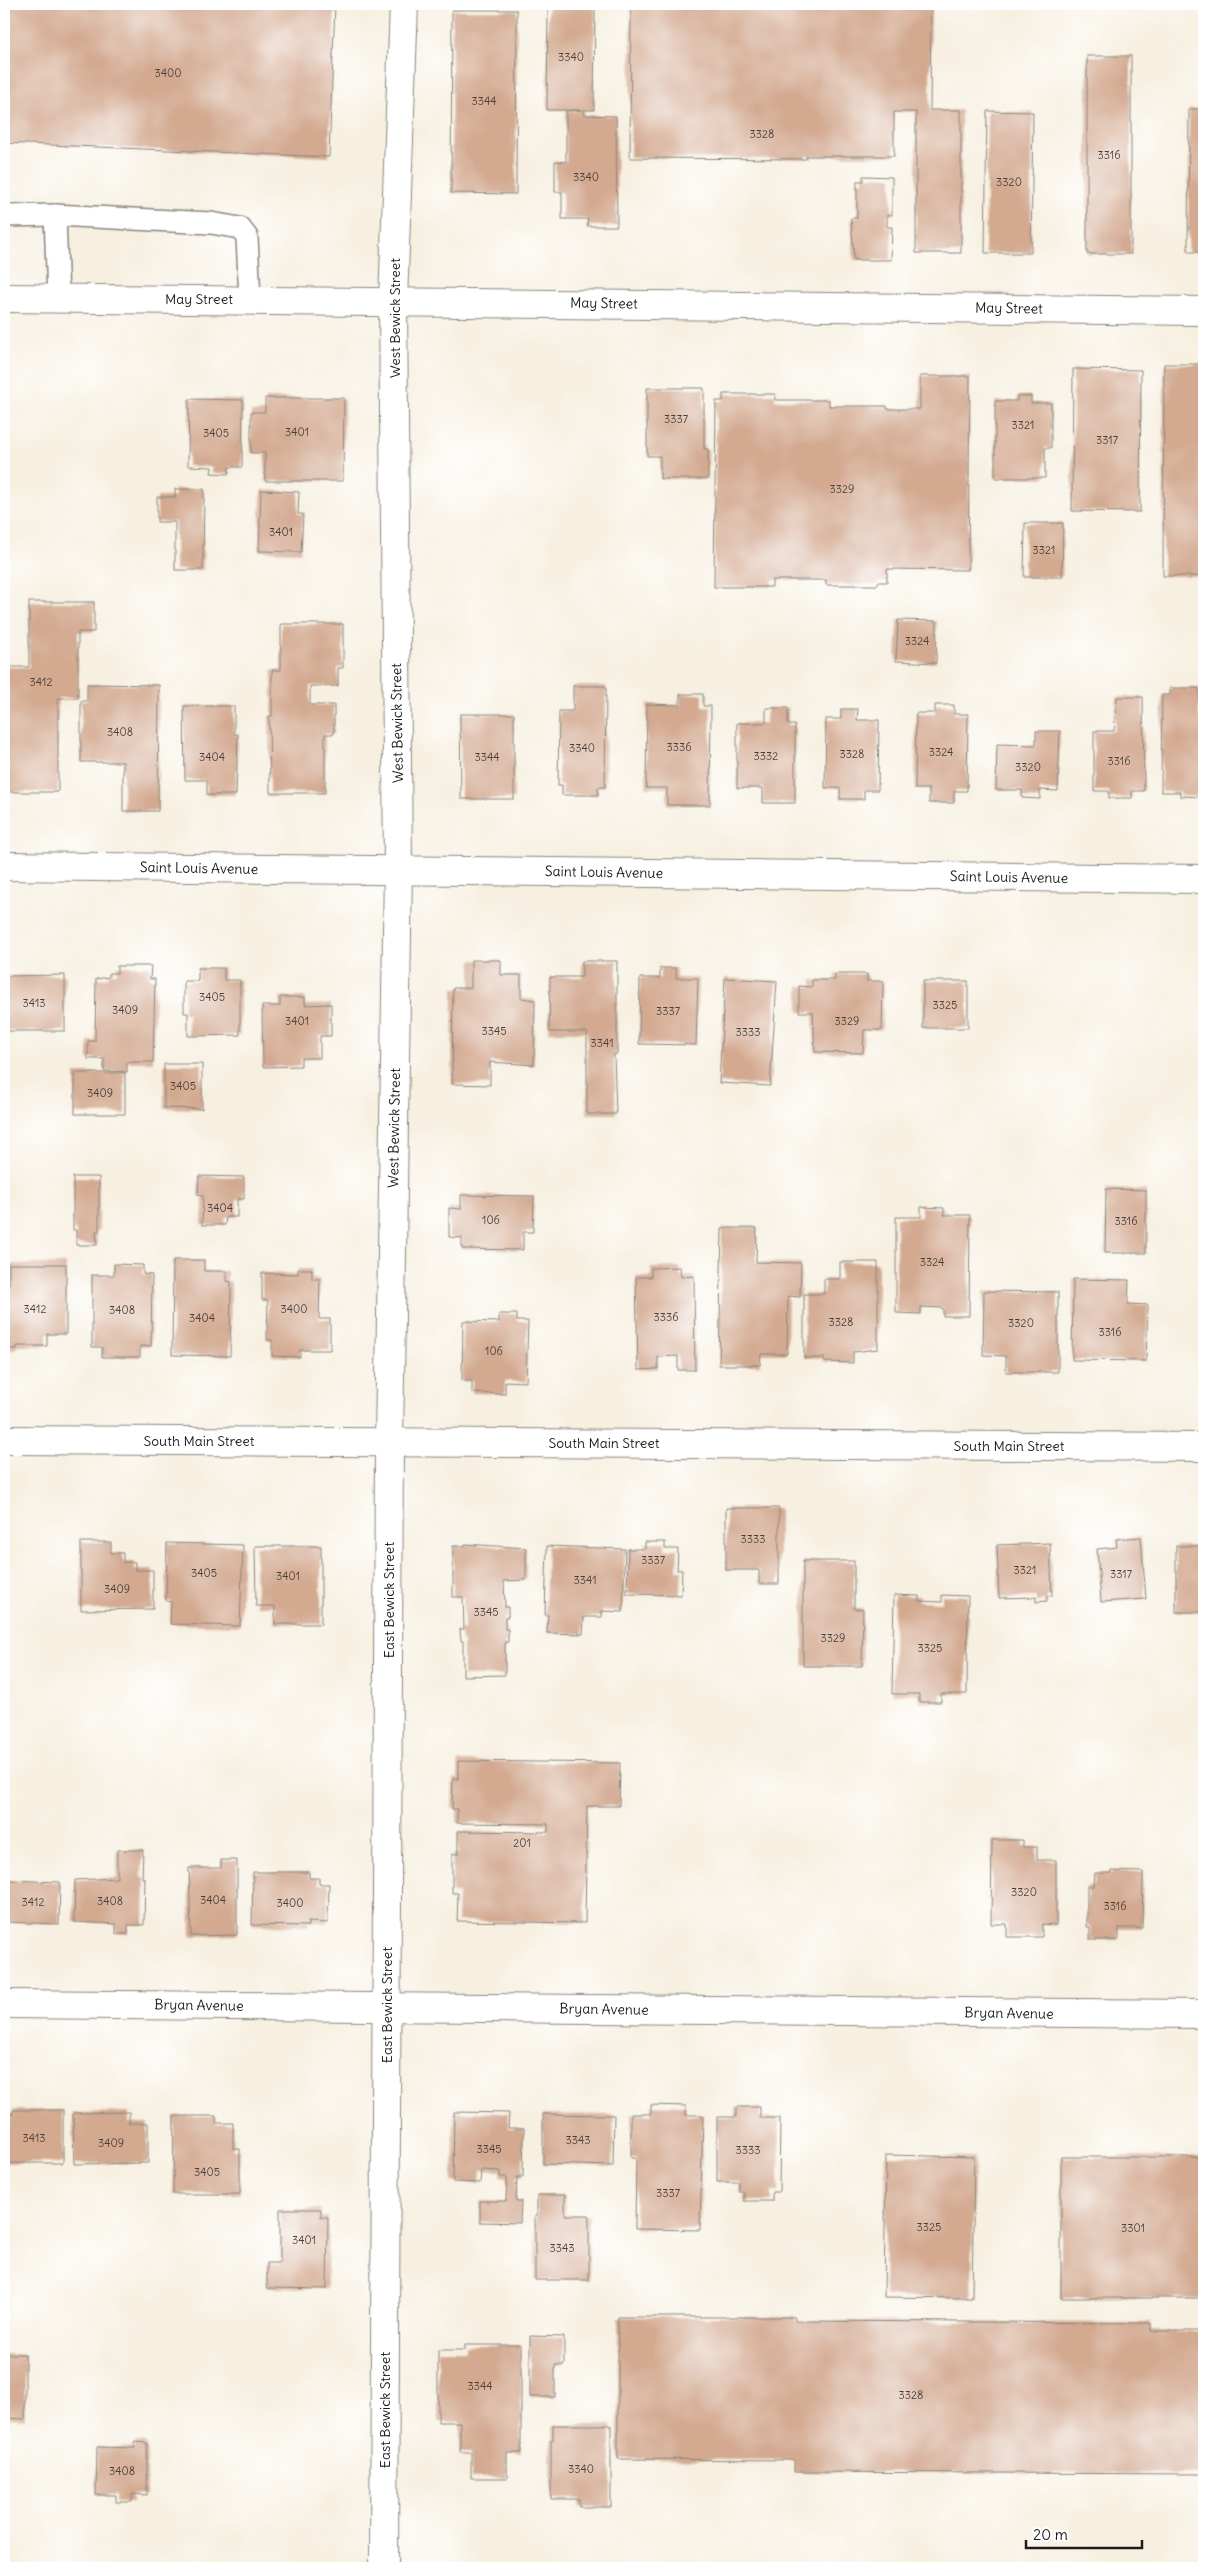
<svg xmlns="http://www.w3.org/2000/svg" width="1208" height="2572" viewBox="0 0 1208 2572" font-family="Delius,sans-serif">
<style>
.building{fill:#d3a990}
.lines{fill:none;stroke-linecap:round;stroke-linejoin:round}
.service-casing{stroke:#8a867e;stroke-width:24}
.minor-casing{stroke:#8a867e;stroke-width:30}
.service{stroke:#fff;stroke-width:21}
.minor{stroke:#fff;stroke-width:28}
.labels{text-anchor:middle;stroke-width:4;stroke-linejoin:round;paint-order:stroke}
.number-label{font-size:11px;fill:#4a3f39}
.street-label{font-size:14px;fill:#1c1c1c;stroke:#fff}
</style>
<rect width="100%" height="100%" fill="#fff"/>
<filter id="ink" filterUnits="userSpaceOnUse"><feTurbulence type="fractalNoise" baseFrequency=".02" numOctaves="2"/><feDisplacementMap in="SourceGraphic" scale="10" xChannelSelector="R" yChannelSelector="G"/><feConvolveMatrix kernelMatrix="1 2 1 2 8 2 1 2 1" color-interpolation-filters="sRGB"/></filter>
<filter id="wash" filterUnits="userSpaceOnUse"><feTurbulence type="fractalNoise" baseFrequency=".0096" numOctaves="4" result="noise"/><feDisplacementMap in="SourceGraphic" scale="20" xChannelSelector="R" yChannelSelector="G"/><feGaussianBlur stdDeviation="1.12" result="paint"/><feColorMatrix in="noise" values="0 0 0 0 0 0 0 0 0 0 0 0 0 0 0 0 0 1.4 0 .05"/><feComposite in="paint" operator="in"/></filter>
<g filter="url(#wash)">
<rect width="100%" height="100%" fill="#f7f0e1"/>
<g id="blocks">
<g class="building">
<polygon points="4,4 335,4 329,157 4,143"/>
<polygon points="548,4 595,4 594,110 584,110 584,115 616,116 617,226 587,226 588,219 562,219 562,192 555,192 555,161 566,162 566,111 582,110 547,110"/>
<polygon points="631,4 931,4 930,110 961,110 961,253 916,253 916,112 894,112 894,156 806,156 806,159 630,158"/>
<polygon points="452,10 517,10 516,194 451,193"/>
<rect x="1087" y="56" width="44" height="198"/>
<polygon points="1189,109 1204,109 1204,252 1188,252"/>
<polygon points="987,111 1033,112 1031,253 985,253"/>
<polygon points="863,176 892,177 892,215 887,215 887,227 892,227 891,260 854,260 851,218 857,218 857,181 863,181"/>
<polygon points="1164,364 1204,364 1204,576 1163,576"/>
<polygon points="1073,369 1141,370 1140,512 1072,511"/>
<polygon points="920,376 970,376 968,570 887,569 887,582 878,582 878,585 826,585 826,580 772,580 772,587 714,587 716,401 723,401 723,394 775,394 775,400 829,400 829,406 887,406 887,409 920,409"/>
<polygon points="647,388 704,388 704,449 708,449 708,479 660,479 660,456 647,456"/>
<polygon points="1017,396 1031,396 1031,403 1051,403 1051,448 1045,448 1045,478 995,478 995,401 1017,401"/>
<polygon points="265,398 344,398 343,481 265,481 265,453 251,453 251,412 265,412"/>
<polygon points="189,399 243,400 242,467 229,467 229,474 211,473 212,467 188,466"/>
<polygon points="175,489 204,489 203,570 175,570 175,522 157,522 157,497 175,497"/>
<polygon points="261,490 299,492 298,514 303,514 301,552 259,551"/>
<polygon points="1025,523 1063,523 1062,577 1024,577"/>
<polygon points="29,602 94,602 94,632 78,632 78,698 58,698 58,792 4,792 4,667 29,667"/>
<polygon points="898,620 937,621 936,663 896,661"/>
<polygon points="281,624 343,624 343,668 338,668 338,686 310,686 310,705 334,705 334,734 325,734 325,793 270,793 269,716 272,716 272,670 281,670"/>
<polygon points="87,684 159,685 158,811 123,811 123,762 81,762 81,701 87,701"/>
<polygon points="573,686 606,686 605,787 598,787 598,795 562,795 562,785 558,785 559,711 573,711"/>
<polygon points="1170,688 1199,688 1199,718 1204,718 1204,797 1180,796 1180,792 1161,792 1162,695 1170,695"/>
<polygon points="680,694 703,694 703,706 711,706 710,805 667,805 667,788 646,788 647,704 680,705"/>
<polygon points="1117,697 1143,697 1144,791 1132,791 1132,798 1109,798 1109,791 1094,791 1094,731 1114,731"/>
<polygon points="935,705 954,705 954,714 968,714 967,791 954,791 954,803 929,803 929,789 915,789 916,713 935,713"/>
<polygon points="184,706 234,706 234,734 238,734 236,795 207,795 207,780 185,780"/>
<polygon points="766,708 788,708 788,725 795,725 795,803 763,803 763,788 737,788 737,723 766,723"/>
<polygon points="841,709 858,709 857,720 879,720 878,790 864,790 864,799 840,799 840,788 825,788 826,719 841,719"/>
<polygon points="460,714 514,714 514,799 461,799"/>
<polygon points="1036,731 1060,731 1058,791 1040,790 1040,799 1022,798 1022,790 996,790 997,744 1036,745"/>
<polygon points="471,960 501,960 501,975 521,975 521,998 535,1000 534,1065 490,1062 490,1085 452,1084 453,988 471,988"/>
<polygon points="582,961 617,961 617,1054 614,1054 616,1114 587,1114 587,1032 549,1032 550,977 582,977"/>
<polygon points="117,966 151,966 150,979 155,979 153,1062 127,1062 127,1072 104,1071 104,1059 88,1059 88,1041 95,1041 96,979 109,977 109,973 117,973"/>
<polygon points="198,968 224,968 224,980 240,980 240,1035 188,1036 188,1013 184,1013 184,981 198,981"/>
<polygon points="660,968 676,968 676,978 698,978 696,1045 639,1044 640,978 660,978"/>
<polygon points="835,974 867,974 867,981 883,981 882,1030 864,1030 863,1053 815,1052 813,1012 799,1012 799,986 812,987 812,980 835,980"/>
<polygon points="65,975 65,1031 4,1031 4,976"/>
<polygon points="725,978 777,981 770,1086 719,1083"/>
<rect x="923" y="981" width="45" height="47"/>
<polygon points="280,997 305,997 305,1005 331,1004 331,1036 320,1036 320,1058 301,1058 301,1066 263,1067 262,1006 280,1006"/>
<polygon points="164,1064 202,1064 202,1109 164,1108"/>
<rect x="75" y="1073" width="50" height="41"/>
<polygon points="199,1176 244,1177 244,1199 237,1199 237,1217 226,1217 225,1225 202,1225 203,1196 198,1195"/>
<polygon points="73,1177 99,1177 99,1231 96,1231 97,1245 76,1245 76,1230 73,1230"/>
<polygon points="1106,1189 1146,1190 1146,1253 1105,1253"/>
<polygon points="461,1195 534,1196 533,1232 523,1232 523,1250 462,1249 462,1238 449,1237 449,1208 461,1209"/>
<polygon points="921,1207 944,1208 944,1215 970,1215 969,1316 943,1316 943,1308 921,1307 921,1314 896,1313 896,1217 921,1217"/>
<polygon points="722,1228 757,1228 756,1262 801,1263 800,1297 788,1296 787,1354 761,1354 760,1365 719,1365"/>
<polygon points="173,1260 204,1260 204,1271 227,1271 227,1281 231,1282 230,1356 172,1355"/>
<polygon points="840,1262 878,1262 878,1349 853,1352 853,1363 824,1362 824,1358 804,1358 804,1294 824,1294 824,1279 840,1279"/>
<polygon points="9,1264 66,1264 66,1334 47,1334 47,1346 17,1346 17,1349 4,1349 4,1284 9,1284"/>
<polygon points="114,1264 143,1265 143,1274 152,1275 151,1346 140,1346 140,1357 102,1357 102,1347 92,1347 92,1275 114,1275"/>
<polygon points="680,1267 681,1277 694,1276 695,1370 678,1370 678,1356 658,1357 658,1369 638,1370 636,1277 651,1277 651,1268"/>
<polygon points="298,1269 312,1269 312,1279 320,1279 319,1319 330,1319 330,1350 300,1350 300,1357 272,1356 272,1340 267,1340 268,1300 262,1300 262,1273 298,1274"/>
<polygon points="1073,1279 1129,1280 1128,1304 1148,1305 1146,1361 1072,1360"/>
<polygon points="984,1291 1058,1292 1058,1372 1006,1372 1006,1356 983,1355"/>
<polygon points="499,1314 517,1314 517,1321 528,1321 526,1382 505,1381 505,1394 472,1393 472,1381 462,1381 463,1321 499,1322"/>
<polygon points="726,1508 779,1508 779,1584 759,1584 759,1570 726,1570"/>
<polygon points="1141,1537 1146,1599 1101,1602 1097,1549 1117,1547 1116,1539"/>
<polygon points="81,1542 111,1542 111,1553 123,1553 123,1562 135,1562 135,1570 153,1570 153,1609 81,1610"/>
<polygon points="645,1542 665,1542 665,1549 678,1549 677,1570 682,1570 681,1595 627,1594 628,1549 645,1549"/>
<polygon points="167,1543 243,1545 240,1626 170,1624 171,1602 166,1601"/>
<polygon points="1050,1543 1052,1596 1047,1596 1047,1601 1036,1602 1036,1597 999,1598 997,1545"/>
<polygon points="465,1544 526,1548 526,1580 504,1581 505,1607 508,1607 508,1617 505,1617 505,1629 508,1629 508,1642 505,1642 505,1675 463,1676 463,1641 461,1641 460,1629 464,1629 463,1597 453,1597 453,1546 465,1546"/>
<polygon points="255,1546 321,1546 321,1624 275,1624 275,1606 256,1606"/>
<polygon points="547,1546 625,1549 623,1612 602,1611 602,1617 584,1617 583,1634 547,1633 548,1615 545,1615"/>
<rect x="1176" y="1546" width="28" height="66"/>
<polygon points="803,1561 854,1561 854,1609 863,1609 862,1666 803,1666"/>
<polygon points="894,1595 919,1596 919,1601 942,1602 942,1595 968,1596 967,1694 941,1694 941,1702 919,1702 919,1694 892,1694"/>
<polygon points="458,1761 620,1763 619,1806 587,1806 585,1923 457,1921 458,1893 452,1893 452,1854 458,1854 458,1831 548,1832 548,1824 457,1823 457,1809 452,1809 453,1778 458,1779"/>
<polygon points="992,1840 1023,1840 1023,1847 1037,1847 1037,1860 1056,1860 1056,1925 1042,1924 1042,1937 1007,1937 1007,1924 991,1924"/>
<polygon points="117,1850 143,1850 142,1878 145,1878 144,1925 128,1925 128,1934 116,1934 116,1924 74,1922 75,1880 117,1878"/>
<polygon points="221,1860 237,1860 237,1935 191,1936 189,1868 221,1868"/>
<polygon points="1112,1871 1143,1872 1142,1928 1119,1928 1119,1940 1090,1940 1090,1927 1087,1927 1087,1886 1094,1886 1095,1873 1112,1873"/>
<polygon points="253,1872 309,1872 309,1878 319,1878 319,1884 329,1884 328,1923 308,1922 308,1926 252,1925"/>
<polygon points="7,1880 60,1882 59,1924 5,1922"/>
<polygon points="651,2105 686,2106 686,2115 703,2115 700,2230 635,2229 636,2158 631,2158 631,2114 651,2114"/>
<polygon points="736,2107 760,2107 760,2118 780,2118 779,2192 772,2192 772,2201 744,2201 744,2192 739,2192 739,2182 717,2182 717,2117 736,2117"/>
<polygon points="13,2110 63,2110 63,2163 4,2163 4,2114 13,2114"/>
<polygon points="129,2112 129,2123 148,2123 148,2163 74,2164 73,2113"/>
<polygon points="454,2112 509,2113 508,2128 524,2128 523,2177 517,2177 516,2201 521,2201 520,2223 480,2222 480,2201 506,2201 507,2177 500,2177 500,2171 481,2170 480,2183 453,2182"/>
<polygon points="543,2114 614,2115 613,2166 543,2164"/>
<polygon points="174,2116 216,2116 216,2123 233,2123 233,2149 240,2149 240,2194 173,2194"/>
<polygon points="886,2155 974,2157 972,2298 884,2297"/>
<rect x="1061" y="2157" width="143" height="141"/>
<polygon points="537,2195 565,2195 565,2215 589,2215 589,2280 535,2280 535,2216 537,2216"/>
<polygon points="280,2209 321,2209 321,2217 328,2217 327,2289 267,2288 267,2263 280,2263"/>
<polygon points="618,2317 795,2317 795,2321 1151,2323 1151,2331 1204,2331 1204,2474 794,2472 794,2460 618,2459"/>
<polygon points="530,2336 564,2337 564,2365 555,2365 555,2397 530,2397"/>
<polygon points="465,2345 521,2345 521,2453 507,2453 507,2478 471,2478 471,2452 460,2452 460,2422 438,2422 438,2350 465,2350"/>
<polygon points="4,2354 25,2354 25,2419 4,2418"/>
<polygon points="553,2425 611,2425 611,2507 579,2507 579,2499 551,2499 551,2440 553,2440"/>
<polygon points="135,2442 147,2443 147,2495 132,2494 132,2502 116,2502 116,2495 96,2495 97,2447 135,2448"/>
</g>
</g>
</g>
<g filter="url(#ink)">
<use href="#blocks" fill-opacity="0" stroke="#8a867e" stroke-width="1"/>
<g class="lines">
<g class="service-casing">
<g id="service">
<polyline points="4,216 55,215"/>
<polyline points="58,298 55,215 211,223 240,228 247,237 250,300"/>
</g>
</g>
<g class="minor-casing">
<g id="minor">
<polyline points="4,298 1204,311"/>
<polyline points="4,866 1204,879"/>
<polyline points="4,1440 1204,1447"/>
<polyline points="4,2004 1204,2014"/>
<polyline points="384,2568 389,1442 398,870 393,301 404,4"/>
</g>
</g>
<use href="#service" class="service"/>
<use href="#minor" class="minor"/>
</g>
</g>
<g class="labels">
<g class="number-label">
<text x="571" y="61">3340</text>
<text x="168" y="77">3400</text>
<text x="484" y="105">3344</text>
<text x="762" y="138">3328</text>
<text x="1109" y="159">3316</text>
<text x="586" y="181">3340</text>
<text x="1009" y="186">3320</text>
<text x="676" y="423">3337</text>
<text x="1023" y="429">3321</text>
<text x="297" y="436">3401</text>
<text x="216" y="437">3405</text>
<text x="1107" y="444">3317</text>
<text x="842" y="493">3329</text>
<text x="281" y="536">3401</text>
<text x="1044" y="554">3321</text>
<text x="917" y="645">3324</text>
<text x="41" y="686">3412</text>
<text x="120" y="736">3408</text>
<text x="679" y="751">3336</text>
<text x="582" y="752">3340</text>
<text x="941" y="756">3324</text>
<text x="852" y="758">3328</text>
<text x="766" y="760">3332</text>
<text x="212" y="761">3404</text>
<text x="487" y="761">3344</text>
<text x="1119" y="765">3316</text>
<text x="1028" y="771">3320</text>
<text x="212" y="1001">3405</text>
<text x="34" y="1007">3413</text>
<text x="945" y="1009">3325</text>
<text x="125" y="1014">3409</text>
<text x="668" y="1015">3337</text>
<text x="297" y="1025">3401</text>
<text x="847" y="1025">3329</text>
<text x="494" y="1035">3345</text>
<text x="748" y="1036">3333</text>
<text x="602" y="1047">3341</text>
<text x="183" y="1090">3405</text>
<text x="100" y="1097">3409</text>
<text x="220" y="1212">3404</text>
<text x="491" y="1224">106</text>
<text x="1126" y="1225">3316</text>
<text x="932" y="1266">3324</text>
<text x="35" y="1313">3412</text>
<text x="294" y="1313">3400</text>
<text x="122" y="1314">3408</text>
<text x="666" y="1321">3336</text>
<text x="202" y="1322">3404</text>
<text x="841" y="1326">3328</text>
<text x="1021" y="1327">3320</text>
<text x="1110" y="1336">3316</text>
<text x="494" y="1355">106</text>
<text x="753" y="1543">3333</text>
<text x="653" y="1564">3337</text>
<text x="1025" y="1574">3321</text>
<text x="204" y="1577">3405</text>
<text x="1121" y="1578">3317</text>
<text x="288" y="1580">3401</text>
<text x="585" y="1584">3341</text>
<text x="117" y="1593">3409</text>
<text x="486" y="1616">3345</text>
<text x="833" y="1642">3329</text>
<text x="930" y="1652">3325</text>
<text x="522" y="1847">201</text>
<text x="1024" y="1896">3320</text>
<text x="213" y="1904">3404</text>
<text x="110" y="1905">3408</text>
<text x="33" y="1906">3412</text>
<text x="290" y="1907">3400</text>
<text x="1115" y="1910">3316</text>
<text x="34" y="2142">3413</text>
<text x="578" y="2144">3343</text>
<text x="111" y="2147">3409</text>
<text x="489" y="2153">3345</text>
<text x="748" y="2154">3333</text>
<text x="207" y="2176">3405</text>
<text x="668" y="2197">3337</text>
<text x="929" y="2231">3325</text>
<text x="1133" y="2232">3301</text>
<text x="304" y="2244">3401</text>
<text x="562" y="2252">3343</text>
<text x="480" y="2390">3344</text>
<text x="911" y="2399">3328</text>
<text x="581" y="2473">3340</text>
<text x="122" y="2475">3408</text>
</g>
<g class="street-label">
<text x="199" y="304">May Street</text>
<text transform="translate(604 303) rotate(1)" y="5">May Street</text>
<text transform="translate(1009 308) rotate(1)" y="5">May Street</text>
<text transform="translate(395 318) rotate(-90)" y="5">West Bewick Street</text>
<text transform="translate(397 723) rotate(-91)" y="5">West Bewick Street</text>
<text transform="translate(199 868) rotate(1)" y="5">Saint Louis Avenue</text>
<text transform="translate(604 872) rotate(1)" y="5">Saint Louis Avenue</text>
<text transform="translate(1009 877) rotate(1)" y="5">Saint Louis Avenue</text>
<text transform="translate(394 1128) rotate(-89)" y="5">West Bewick Street</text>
<text x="199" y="1446">South Main Street</text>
<text x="604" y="1448">South Main Street</text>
<text x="1009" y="1451">South Main Street</text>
<text transform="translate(389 1600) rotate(-90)" y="5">East Bewick Street</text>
<text transform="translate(199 2005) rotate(1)" y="5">Bryan Avenue</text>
<text transform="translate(387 2005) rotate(-90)" y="5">East Bewick Street</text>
<text transform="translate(604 2009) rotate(1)" y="5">Bryan Avenue</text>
<text transform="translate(1009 2013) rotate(1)" y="5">Bryan Avenue</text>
<text transform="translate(385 2410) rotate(-90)" y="5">East Bewick Street</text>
</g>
</g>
<rect width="1208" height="2572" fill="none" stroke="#fff" stroke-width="20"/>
<path d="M1026 2540v8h116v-8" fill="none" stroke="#1c1c1c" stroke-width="2.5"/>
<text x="1033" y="2540" font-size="15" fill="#1c1c1c" stroke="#ffffff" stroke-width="4" paint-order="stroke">20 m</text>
</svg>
